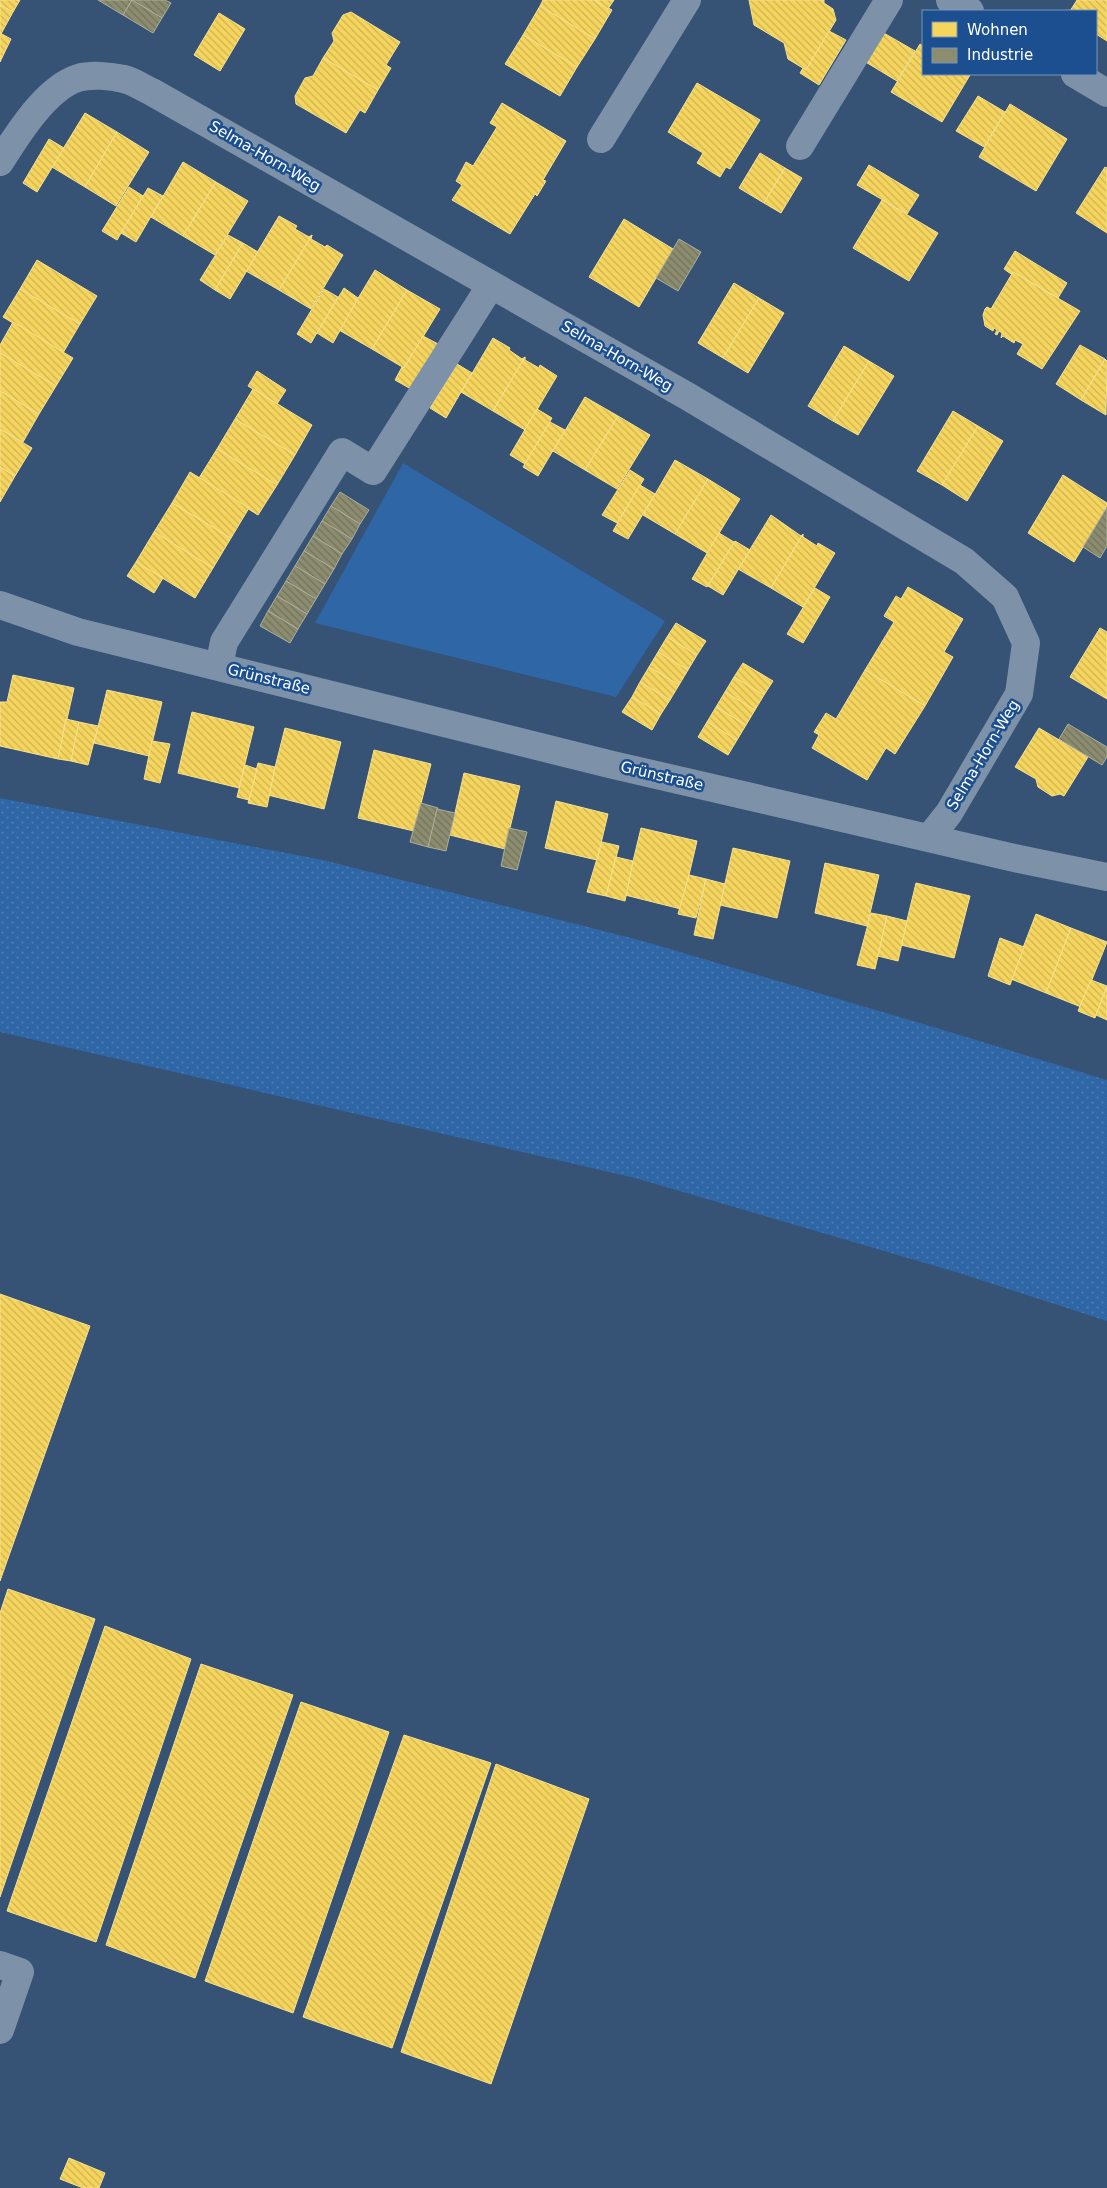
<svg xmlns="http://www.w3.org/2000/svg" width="1107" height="2188" viewBox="0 0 1107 2188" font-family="'DejaVu Sans',sans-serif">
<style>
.grass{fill:url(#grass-dots)}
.green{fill:#2f66a5}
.homes{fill:url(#homes-back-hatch);stroke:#f9e28d}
.industry{fill:url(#industry-back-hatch);stroke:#aeae9a}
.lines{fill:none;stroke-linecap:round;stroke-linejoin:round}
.minor{stroke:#7d92a8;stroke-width:28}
.labels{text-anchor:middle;stroke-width:5;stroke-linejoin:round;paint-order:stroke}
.street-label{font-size:15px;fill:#fff;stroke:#1b4f8f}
</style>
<defs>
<pattern id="grass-dots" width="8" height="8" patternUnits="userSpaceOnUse" patternTransform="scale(1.25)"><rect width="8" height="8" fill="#2f66a5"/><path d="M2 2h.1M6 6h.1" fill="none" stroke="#4e7db2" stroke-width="1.8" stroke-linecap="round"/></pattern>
<pattern id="homes-back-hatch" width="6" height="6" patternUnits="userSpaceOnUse" patternTransform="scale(1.25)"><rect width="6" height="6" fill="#f6d55c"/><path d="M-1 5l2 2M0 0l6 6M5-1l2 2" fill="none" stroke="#ccb358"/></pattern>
<pattern id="industry-back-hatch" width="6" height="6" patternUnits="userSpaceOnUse" patternTransform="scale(1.25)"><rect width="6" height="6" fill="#8c8c6e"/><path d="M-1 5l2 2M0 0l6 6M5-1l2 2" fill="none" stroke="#727260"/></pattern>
</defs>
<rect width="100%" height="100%" fill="#365274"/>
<polygon class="grass" points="0,798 323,860 643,941 950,1032 1107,1080 1107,1321 959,1273 635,1178 0,1032"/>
<polygon class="green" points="403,463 665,621 616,697 315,623"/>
<g class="homes">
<polygon points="0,0 20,0 13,12 0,5"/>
<polygon points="543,0 594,0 612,10 595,39 540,6"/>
<polygon points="594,0 614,0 608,9"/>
<polygon points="749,0 824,0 824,3 833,9 836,20 806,70 788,59 784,43 754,25"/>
<polygon points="1077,0 1107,0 1107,41 1096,34 1096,11 1070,11"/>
<polygon points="0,5 13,12 1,34 0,33"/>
<polygon points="540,6 595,39 577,67 523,35"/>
<polygon points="351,12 400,42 386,65 391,68 378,90 323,58 334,41 332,33 343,15"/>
<polygon points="219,13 245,29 220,71 194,55"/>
<polygon points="829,31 846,40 819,85 800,73 803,68 806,70"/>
<polygon points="882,32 915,51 897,81 864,61"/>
<polygon points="0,33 11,39 0,62"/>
<polygon points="523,35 577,67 560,96 505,64"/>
<polygon points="920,44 923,46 923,74 970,75 942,122 891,92"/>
<polygon points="323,58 378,90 365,113 360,110 346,133 296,104 295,96 305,78 313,76"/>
<polygon points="697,83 760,120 730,169 726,167 720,177 697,163 703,153 668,132"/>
<polygon points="978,96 1005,112 984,147 956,131"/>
<polygon points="502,103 566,141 543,180 546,181 537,196 535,194 510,234 452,200 462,185 456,181 466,162 473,166 497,127 490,123"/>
<polygon points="1010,104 1067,139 1036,191 979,157"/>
<polygon points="85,113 117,132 85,187 52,167"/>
<polygon points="117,132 149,152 116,206 85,187"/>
<polygon points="49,139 64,148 37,192 23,183"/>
<polygon points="760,153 785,168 764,203 739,188"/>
<polygon points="183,162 216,182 183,236 151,217"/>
<polygon points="869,165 919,195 907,214 857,185"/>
<polygon points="1105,167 1107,168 1107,233 1076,213"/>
<polygon points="785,168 802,178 781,213 764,203"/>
<polygon points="216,182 248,201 215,255 183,236"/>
<polygon points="129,187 143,196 117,240 102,231"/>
<polygon points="148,188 163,196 136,242 121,233"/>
<polygon points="882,200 938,233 909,281 853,248"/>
<polygon points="279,216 297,226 295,229 309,237 312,235 279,290 246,271"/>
<polygon points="624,219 673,249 639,307 589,277"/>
<polygon points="228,235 243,243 215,290 200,280"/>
<polygon points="312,235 311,239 325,247 327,245 343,255 311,309 279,290"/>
<polygon points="243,243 258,252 230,299 215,290"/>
<polygon points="1015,251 1067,283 1058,298 1013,272 1011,274 1004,269"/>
<polygon points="37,260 97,296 80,324 20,289"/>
<polygon points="375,270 407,290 372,349 339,330"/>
<polygon points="1013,272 1080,311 1042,369 1017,354 1023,344 1015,340 1014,343 1003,336 1001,338 1002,333 999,331 997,335 995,334 997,330 994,328 993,331 985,326 983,315 985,309 987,307 991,309"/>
<polygon points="734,283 759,298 723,358 698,343"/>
<polygon points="344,288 358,298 333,343 317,333"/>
<polygon points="20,289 80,324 63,353 3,317"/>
<polygon points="324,289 338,297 311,343 297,334"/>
<polygon points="407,290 440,309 404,368 372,349"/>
<polygon points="759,298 784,313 748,373 723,358"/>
<polygon points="13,322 73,358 56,386 0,353 0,345"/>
<polygon points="423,336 438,344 411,389 395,380 402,367 404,368"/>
<polygon points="493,338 510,348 509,350 522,359 525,357 493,411 461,392"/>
<polygon points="1080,345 1105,359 1081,400 1056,384"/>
<polygon points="844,346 869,361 833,421 808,406"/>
<polygon points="0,353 56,386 39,414 0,391"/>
<polygon points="525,357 525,360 539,368 540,365 557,376 525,430 493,411"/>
<polygon points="1105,359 1107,361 1106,415 1081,400"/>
<polygon points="869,361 894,376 858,435 833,421"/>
<polygon points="457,364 472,373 446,418 430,408"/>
<polygon points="257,371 286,390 277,404 248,386"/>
<polygon points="253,389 312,425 295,455 235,419"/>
<polygon points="0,391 39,414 23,442 0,429"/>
<polygon points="585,397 618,416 585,470 553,451"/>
<polygon points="537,409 552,418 525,464 510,455"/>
<polygon points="953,411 978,426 942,485 917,471"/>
<polygon points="618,416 650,435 617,489 585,470"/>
<polygon points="235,419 295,455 277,485 217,449"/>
<polygon points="550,422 565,430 538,476 523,467"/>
<polygon points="978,426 1003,441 967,501 942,485"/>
<polygon points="0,429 32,448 15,476 0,467"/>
<polygon points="217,449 277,485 258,515 199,478"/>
<polygon points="675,460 708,479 675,534 643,515"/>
<polygon points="0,467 15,476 0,502"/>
<polygon points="630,470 644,479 617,523 602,515"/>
<polygon points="190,472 249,508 231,538 172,503"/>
<polygon points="1063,475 1107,503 1107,507 1074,562 1028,533"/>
<polygon points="708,479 740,499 707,553 675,534"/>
<polygon points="640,485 655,494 628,539 613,531"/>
<polygon points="172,503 231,538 213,568 154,532"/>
<polygon points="771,515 801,536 803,534 771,588 738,569"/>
<polygon points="154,532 213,568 195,598 136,562"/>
<polygon points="719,533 734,542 707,587 692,579"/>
<polygon points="803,534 803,537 817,546 818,543 835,553 803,607 771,588"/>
<polygon points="735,541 750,550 723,595 708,586"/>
<polygon points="136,562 163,578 154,593 127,576"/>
<polygon points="908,587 963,619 944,652 953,657 925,706 865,670 894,622 884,616 896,596 901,599"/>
<polygon points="815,588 830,597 803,643 787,634"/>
<polygon points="676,623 706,641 697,655 667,637"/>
<polygon points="1100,628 1107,632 1107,699 1070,677"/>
<polygon points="667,637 697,655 688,670 658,652"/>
<polygon points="658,652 688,670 679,685 649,667"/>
<polygon points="743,663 773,681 764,695 734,677"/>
<polygon points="649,667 679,685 670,700 640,682"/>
<polygon points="865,670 925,706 895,754 886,748 867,780 812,748 819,735 814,732 826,713 836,719"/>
<polygon points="13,675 74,688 58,759 0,746 0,702 7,702"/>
<polygon points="734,677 764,695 755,710 725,692"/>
<polygon points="640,682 670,700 661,714 632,697"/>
<polygon points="107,690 162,702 149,756 94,743"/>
<polygon points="725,692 755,710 746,725 716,707"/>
<polygon points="632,697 661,714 652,730 622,712"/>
<polygon points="716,707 746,725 737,740 707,722"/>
<polygon points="192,712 254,727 239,788 178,773"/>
<polygon points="66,719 79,722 71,761 58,759"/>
<polygon points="79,722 98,726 88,765 71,761"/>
<polygon points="707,722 737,740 728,755 698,737"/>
<polygon points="285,728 341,742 324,809 268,795"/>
<polygon points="1039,728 1088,757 1064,796 1060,794 1052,796 1038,787 1036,779 1015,767"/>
<polygon points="152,741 170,744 160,783 144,779"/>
<polygon points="374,750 431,764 414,831 358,818"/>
<polygon points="258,763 275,767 267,807 248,803"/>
<polygon points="245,765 257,769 249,800 237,797"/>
<polygon points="464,773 520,786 505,849 450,835"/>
<polygon points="556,801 608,814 597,860 545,848"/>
<polygon points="641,828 697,841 681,909 625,895"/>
<polygon points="602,842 619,846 606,896 587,892"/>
<polygon points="733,848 790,861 777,918 720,905"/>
<polygon points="616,857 633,861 625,901 606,896"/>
<polygon points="825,863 879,875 867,926 815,913"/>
<polygon points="689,875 706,879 696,918 678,914"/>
<polygon points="706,879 725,884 713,939 694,935"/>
<polygon points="916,883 970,896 954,958 901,945"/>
<polygon points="871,913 887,916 875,969 857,965"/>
<polygon points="1036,914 1071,928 1046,993 1011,979"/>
<polygon points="887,916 907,921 898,961 878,956"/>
<polygon points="1071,928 1107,942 1081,1007 1046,993"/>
<polygon points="1000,938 1024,947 1010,985 988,976"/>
<polygon points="1091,980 1107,986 1095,1018 1078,1011"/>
<polygon points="1107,987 1107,1020 1096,1015"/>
<polygon points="0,1294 90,1326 0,1581"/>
<polygon points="8,1589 95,1619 0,1897 0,1613"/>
<polygon points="105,1626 191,1659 96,1942 7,1911"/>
<polygon points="201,1664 293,1695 195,1978 106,1945"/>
<polygon points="301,1702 389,1732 293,2013 205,1981"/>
<polygon points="404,1735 491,1763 392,2048 303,2017"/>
<polygon points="496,1764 589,1799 491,2084 401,2052"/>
<polygon points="69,2158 105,2173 99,2188 83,2188 60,2179"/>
</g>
<g class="industry">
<polygon points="98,0 132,0 123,15"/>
<polygon points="132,0 165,0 171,3 162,18"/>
<polygon points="132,0 162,18 153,33 123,15"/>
<polygon points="679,239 701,252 678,291 656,278"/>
<polygon points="340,492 369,510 360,524 331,506"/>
<polygon points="331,506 360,524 352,539 322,521"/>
<polygon points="1107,507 1107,546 1100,558 1083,547"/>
<polygon points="322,521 352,539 342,554 313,536"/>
<polygon points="313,536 342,554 334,569 304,551"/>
<polygon points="304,551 334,569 325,584 295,566"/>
<polygon points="295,566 325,584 316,599 286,581"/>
<polygon points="286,581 316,599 307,614 277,596"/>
<polygon points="277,596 307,614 298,629 268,611"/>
<polygon points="268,611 298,629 290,643 260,626"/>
<polygon points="1068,724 1107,747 1107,757 1102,765 1059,739"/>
<polygon points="421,803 438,808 428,847 410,842"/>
<polygon points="437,809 455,813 446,851 428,847"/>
<polygon points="509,828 527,832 517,870 501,866"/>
</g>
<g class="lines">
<g class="minor">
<polyline points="950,0 970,11"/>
<polyline points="1075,74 1107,93"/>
<polyline points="601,139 687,0"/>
<polyline points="800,146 889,0"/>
<path d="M0,162C17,135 46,88 78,78C91,74 111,76 124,79C133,81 143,88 152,92L687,396L964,561L1005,597L1026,643L1019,694L949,813L930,837"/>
<polyline points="0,605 78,632 613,765 1019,859 1107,877"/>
<polyline points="219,666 224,642 342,452 373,471 491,285"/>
<polyline points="0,1965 20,1972 0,2030"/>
</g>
</g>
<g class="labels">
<g class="street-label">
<text transform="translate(265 156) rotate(30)" y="5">Selma-Horn-Weg</text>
<text transform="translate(617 356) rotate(30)" y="5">Selma-Horn-Weg</text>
<text transform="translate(269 679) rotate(14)" y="5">Grünstraße</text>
<text transform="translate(983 755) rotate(-59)" y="5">Selma-Horn-Weg</text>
<text transform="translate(662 776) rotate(13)" y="5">Grünstraße</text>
</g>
</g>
<rect x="922" y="10" width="175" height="65" fill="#1b4f8f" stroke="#7695bc"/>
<rect x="932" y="22" width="25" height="15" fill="#f6d55c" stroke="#7695bc"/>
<text x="967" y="35" font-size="15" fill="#ffffff">Wohnen</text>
<rect x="932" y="48" width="25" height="15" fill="#8c8c6e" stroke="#7695bc"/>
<text x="967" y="60" font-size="15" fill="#ffffff">Industrie</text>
</svg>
